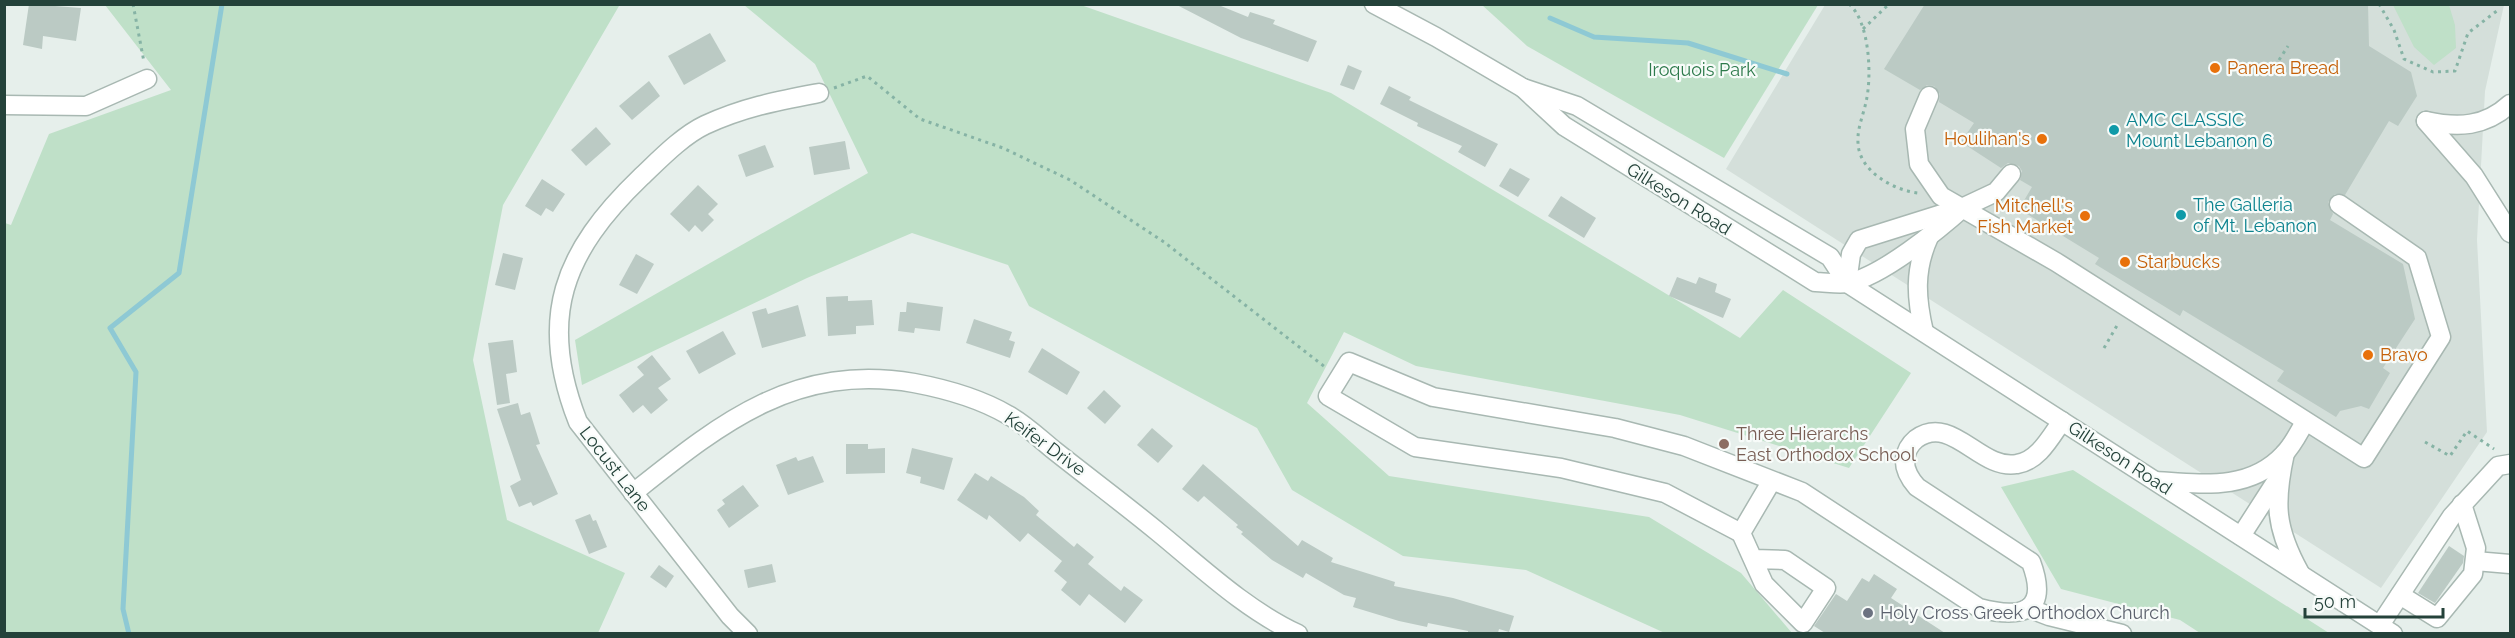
<svg xmlns="http://www.w3.org/2000/svg" width="2515" height="638" viewBox="0 0 2515 638" font-family="Raleway,sans-serif">
<style>
.built{fill:#d4dfda}
.green{fill:#bfe0c8}
.lines{fill:none;stroke-linecap:round;stroke-linejoin:round}
.stream{stroke:#8ec9d4;stroke-width:5}
.building{fill:#bbcac4}
.minor-casing{stroke:#a8b8b2;stroke-width:21}
.path{stroke:#86b3a5;stroke-width:3;stroke-dasharray:3 4.5;stroke-linecap:butt}
.minor{stroke:#fff;stroke-width:18}
.food-dot{fill:#e8710a;stroke:#f7fbf9;stroke-width:2}
.culture-dot{fill:#0f9aa8;stroke:#f7fbf9;stroke-width:2}
.education-dot{fill:#8d6e63;stroke:#f7fbf9;stroke-width:2}
.worship-dot{fill:#6b7280;stroke:#f7fbf9;stroke-width:2}
.labels{text-anchor:middle;stroke-width:4.5;stroke-linejoin:round;paint-order:stroke}
.food-label{font-size:18px;fill:#c56008;stroke:#f7fbf9;text-anchor:start}
.park-label{font-size:18px;fill:#2d7a4b;stroke:#f7fbf9}
.culture-label{font-size:18px;fill:#0d838f;stroke:#f7fbf9;text-anchor:start}
.street-label{font-size:18px;fill:#24423a;stroke:#f7fbf9}
.education-label{font-size:18px;fill:#785e54;stroke:#f7fbf9;text-anchor:start}
.worship-label{font-size:18px;fill:#5b616d;stroke:#f7fbf9;text-anchor:start}
</style>
<rect width="100%" height="100%" fill="#e6efeb"/>
<polygon class="built" points="1825,5 2504,5 2485,91 2477,240 2487,432 2381,588 1726,169"/>
<g class="green">
<polygon points="1078,4 1331,93 1740,338 1783,290 1911,373 1849,468 1680,415 1416,366 1344,332 1307,403 1389,476 1649,517 1741,573 1792,633 1667,634 1526,570 1403,556 1292,490 1257,428 1029,306 1008,265 912,233 807,278 582,385 575,340 868,173 815,64 744,5"/>
<polygon points="105,5 624,5 619,6 503,205 473,360 507,520 625,573 598,633 5,633 5,223 11,225 49,134 171,90"/>
<polygon points="1482,5 1818,5 1724,158 1527,46"/>
<polygon points="2393,5 2449,5 2455,25 2456,48 2434,65 2414,47"/>
<polygon points="2073,470 2329,633 2200,633 2180,620 2061,589 2001,487"/>
</g>
<g class="lines">
<g class="stream">
<polyline points="1550,18 1594,37 1688,43 1787,74"/>
<polyline points="129,634 123,609 136,372 110,328 179,273 222,4"/>
</g>
</g>
<g class="building">
<polygon points="29,4 81,8 76,41 43,36 42,49 23,45"/>
<polygon points="1175,4 1216,4 1248,17 1250,12 1275,20 1273,24 1317,41 1308,62 1241,38"/>
<polygon points="1925,4 2368,4 2369,46 2411,72 2417,96 2398,126 2389,121 2345,195 2335,194 2328,202 2333,214 2330,220 2403,264 2415,319 2383,368 2390,373 2369,409 2361,406 2340,411 2336,417 2277,381 2284,371 2183,310 2180,316 2095,264 2099,258 2019,209 2032,187 2020,180 2022,171 2019,166 2008,163 2001,168 1961,142 1974,123 1939,102 1940,94 1934,86 1927,85 1920,90 1884,69"/>
<polygon points="710,33 726,61 684,85 668,56"/>
<polygon points="1348,65 1362,71 1354,90 1340,85"/>
<polygon points="649,81 660,96 632,120 619,106"/>
<polygon points="1389,86 1411,97 1409,100 1498,144 1485,167 1458,152 1462,146 1417,126 1418,123 1380,104"/>
<polygon points="596,127 611,144 586,166 571,150"/>
<polygon points="845,141 850,169 814,175 809,147"/>
<polygon points="765,145 774,167 746,177 738,155"/>
<polygon points="1510,168 1530,179 1518,197 1499,186"/>
<polygon points="542,179 565,194 553,212 546,208 541,216 525,206"/>
<polygon points="698,185 718,204 708,214 714,220 702,232 695,225 689,232 670,214"/>
<polygon points="1561,196 1596,218 1584,238 1548,216"/>
<polygon points="503,253 523,258 515,290 495,285"/>
<polygon points="636,254 654,264 637,294 619,285"/>
<polygon points="1677,277 1696,284 1699,277 1717,284 1715,292 1731,299 1723,318 1669,296"/>
<polygon points="848,296 848,301 872,300 874,325 856,326 856,334 828,336 826,297"/>
<polygon points="907,302 943,307 940,331 915,328 914,333 898,331 900,312 906,312"/>
<polygon points="798,305 806,336 762,348 752,312 766,308 768,314"/>
<polygon points="974,319 1012,332 1009,340 1015,342 1010,358 966,343"/>
<polygon points="723,331 736,354 699,374 686,351"/>
<polygon points="513,340 517,372 506,374 510,403 497,405 488,343"/>
<polygon points="1042,348 1080,372 1067,395 1028,372"/>
<polygon points="652,355 671,379 658,388 668,400 651,414 643,405 633,413 619,395 644,375 637,367"/>
<polygon points="1104,390 1121,406 1105,424 1087,408"/>
<polygon points="518,403 521,415 530,412 540,444 536,445 558,494 533,506 531,502 519,507 510,486 521,480 497,409"/>
<polygon points="1152,428 1173,446 1158,463 1137,445"/>
<polygon points="846,444 868,444 868,449 885,448 885,473 846,474"/>
<polygon points="912,448 953,458 944,490 920,483 921,477 906,473"/>
<polygon points="813,456 824,482 788,495 776,465 796,457 798,461"/>
<polygon points="1203,464 1298,546 1302,540 1333,558 1331,562 1395,582 1394,586 1453,598 1514,616 1509,632 1499,629 1498,633 1468,633 1468,631 1428,623 1427,627 1399,621 1353,607 1356,598 1344,595 1306,573 1303,578 1272,560 1241,534 1243,532 1236,527 1238,525 1204,496 1198,502 1182,489"/>
<polygon points="975,473 988,481 991,476 1024,497 1039,511 1036,515 1074,547 1077,543 1094,557 1088,564 1121,591 1124,586 1143,600 1125,623 1089,594 1080,606 1061,590 1067,582 1054,571 1062,561 1028,533 1020,542 989,515 987,520 957,500"/>
<polygon points="743,485 759,506 729,528 717,510 725,504 722,500"/>
<polygon points="590,514 593,521 596,520 607,547 589,554 575,520"/>
<polygon points="2449,546 2464,556 2463,563 2435,603 2418,593"/>
<polygon points="772,564 776,582 748,588 744,570"/>
<polygon points="659,565 674,576 666,588 650,577"/>
<polygon points="1874,574 1897,589 1891,598 1945,633 1825,633 1814,626 1836,594 1847,601 1862,578 1869,582"/>
</g>
<g class="lines">
<g class="minor-casing">
<g id="minor">
<path d="M1374,4L1436,37L1523,88L1564,126L1815,282C1825,282 1838,285 1848,283C1882,276 1937,231 1964,207"/>
<polyline points="1523,88 1577,106 1830,257 1847,283 2393,634"/>
<polyline points="1929,96 1915,129 1919,164 1941,196 2056,262 2364,458 2441,337 2417,258 2339,204"/>
<polyline points="4,105 86,106 147,79"/>
<polyline points="2426,121 2474,176 2510,233"/>
<path d="M2426,121C2458,128 2485,127 2510,104"/>
<polyline points="1847,283 1851,254 1859,240 1964,207 1996,192 2011,174"/>
<path d="M1924,332C1916,298 1914,270 1929,237"/>
<path d="M2285,453C2274,503 2275,528 2300,573"/>
<path d="M2156,481C2202,484 2250,491 2284,454C2293,445 2299,432 2305,422"/>
<path d="M633,493C721,423 794,363 914,383C946,389 979,398 1008,415C1025,424 1040,439 1055,451C1089,478 1124,504 1158,532C1202,568 1246,610 1298,634"/>
<path d="M1741,533L1665,493L1561,468L1415,447L1328,396L1349,362L1433,397L1615,428L1684,446L1802,492L1979,608C2021,619 2050,613 2031,562L1917,487C1910,479 1904,470 1905,459C1906,451 1910,444 1916,439C1952,413 1980,471 2017,464C2038,461 2050,438 2062,421"/>
<polyline points="2241,536 2277,480"/>
<polyline points="1754,559 1785,560 1826,588 1803,623 1764,584 1741,533 1771,482"/>
<polyline points="2475,561 2510,564"/>
<polyline points="2400,595 2437,618 2473,574 2476,548 2462,504"/>
<polyline points="2028,608 2049,616 2122,634"/>
<polyline points="2380,625 2452,516 2498,466 2510,464"/>
<path d="M748,634L730,616L578,422C537,318 563,252 641,177C660,159 682,136 705,125C744,107 777,101 819,93"/>
</g>
</g>
<g class="path">
<polyline points="133,4 144,62"/>
<path d="M1849,4C1870,22 1872,77 1866,102C1863,116 1857,129 1858,143C1859,171 1893,190 1918,193"/>
<polyline points="2379,4 2394,30 2404,59 2433,72 2455,71 2468,33 2498,10"/>
<polyline points="1863,29 1889,4"/>
<polyline points="2279,60 2288,46"/>
<polyline points="834,88 867,76 920,119 1003,148 1070,180 1164,242 1325,367"/>
<polyline points="2104,348 2119,322"/>
<polyline points="2425,442 2450,456 2467,431 2494,449"/>
</g>
<use href="#minor" class="minor"/>
</g>
<g class="food-dot">
<circle cx="2215" cy="68" r="6"/>
<circle cx="2042" cy="139" r="6"/>
<circle cx="2085" cy="216" r="6"/>
<circle cx="2125" cy="262" r="6"/>
<circle cx="2368" cy="355" r="6"/>
</g>
<g class="culture-dot">
<circle cx="2114" cy="130" r="6"/>
<circle cx="2181" cy="215" r="6"/>
</g>
<circle class="education-dot" cx="1724" cy="444" r="6"/>
<circle class="worship-dot" cx="1868" cy="613" r="6"/>
<g class="labels">
<g class="food-label">
<text x="2227" y="74">Panera Bread</text>
<text x="2030" y="145" text-anchor="end">Houlihan's</text>
<text x="2073" y="212" text-anchor="end">Mitchell's<tspan x="2073" dy="21">Fish Market</tspan></text>
<text x="2137" y="268">Starbucks</text>
<text x="2380" y="361">Bravo</text>
</g>
<g class="park-label">
<text x="1702" y="76">Iroquois Park</text>
</g>
<g class="culture-label">
<text x="2126" y="126">AMC CLASSIC<tspan x="2126" dy="21">Mount Lebanon 6</tspan></text>
<text x="2193" y="211">The Galleria<tspan x="2193" dy="21">of Mt. Lebanon</tspan></text>
</g>
<g class="street-label">
<text transform="translate(1679 199) rotate(32)" y="6">Gilkeson Road</text>
<text transform="translate(1045 444) rotate(36)" y="6">Keifer Drive</text>
<text transform="translate(2120 458) rotate(33)" y="6">Gilkeson Road</text>
<text transform="translate(615 469) rotate(52)" y="6">Locust Lane</text>
</g>
<g class="education-label">
<text x="1736" y="440">Three Hierarchs<tspan x="1736" dy="21">East Orthodox School</tspan></text>
</g>
<g class="worship-label">
<text x="1880" y="619">Holy Cross Greek Orthodox Church</text>
</g>
</g>
<rect width="2515" height="638" fill="none" stroke="#24423a" stroke-width="12"/>
<path d="M2305 608v9h138v-9" fill="none" stroke="#24423a" stroke-width="3"/>
<text x="2314" y="608" font-size="18" fill="#24423a" stroke="#f7fbf9" stroke-width="4.5" paint-order="stroke">50 m</text>
</svg>
